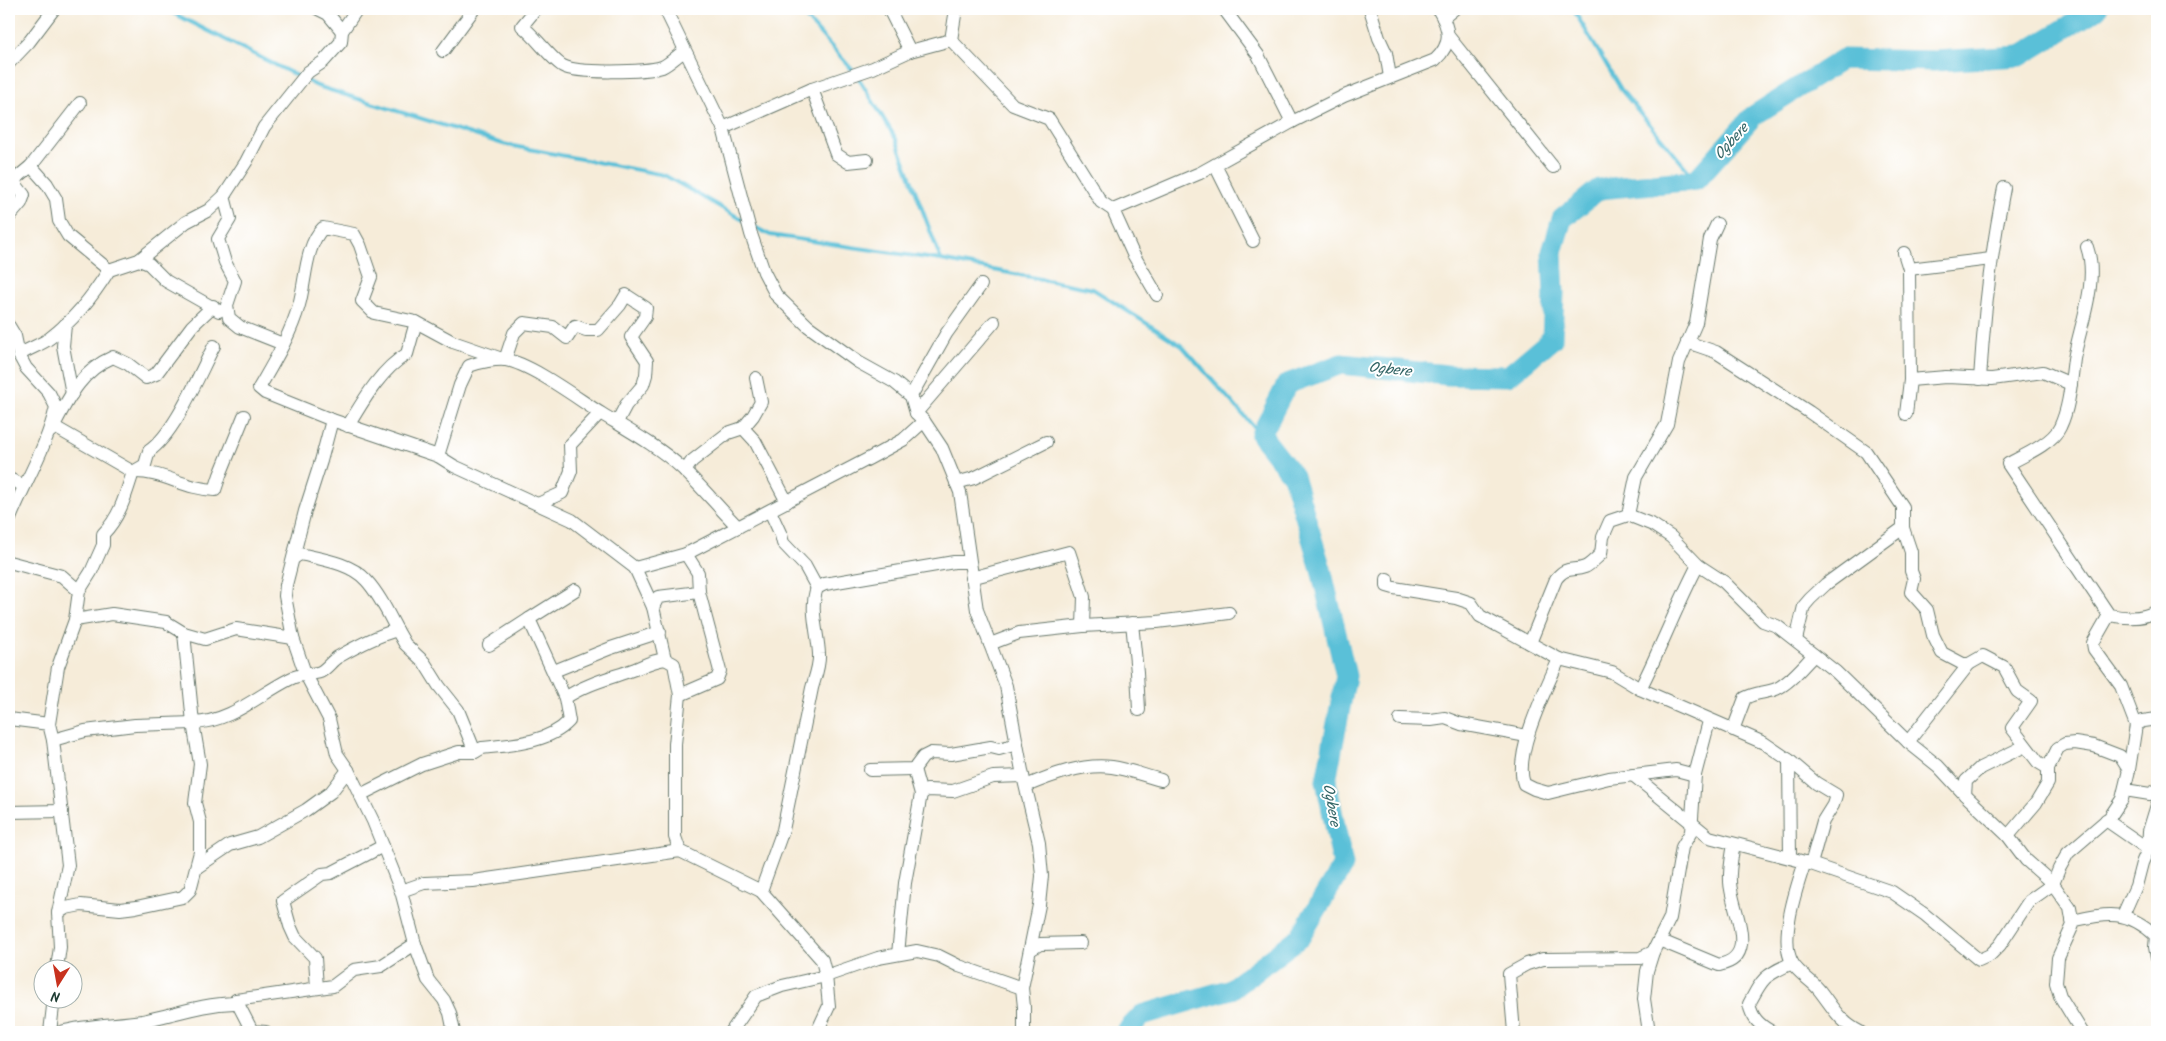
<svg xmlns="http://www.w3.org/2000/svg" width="2166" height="1041" viewBox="0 0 2166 1041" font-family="Kalam,sans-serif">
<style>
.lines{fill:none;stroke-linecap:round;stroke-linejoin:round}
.stream{stroke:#5ac0d8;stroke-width:4}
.river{stroke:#5ac0d8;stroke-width:21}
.minor-casing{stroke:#6a7a6e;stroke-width:14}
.minor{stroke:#fff;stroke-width:12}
.labels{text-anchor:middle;stroke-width:4;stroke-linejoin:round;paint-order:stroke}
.water-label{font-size:15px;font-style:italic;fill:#316465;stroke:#fff}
</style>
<rect width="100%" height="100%" fill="#fff"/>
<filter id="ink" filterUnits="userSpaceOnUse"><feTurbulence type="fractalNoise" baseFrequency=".02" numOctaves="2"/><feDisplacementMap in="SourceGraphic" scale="10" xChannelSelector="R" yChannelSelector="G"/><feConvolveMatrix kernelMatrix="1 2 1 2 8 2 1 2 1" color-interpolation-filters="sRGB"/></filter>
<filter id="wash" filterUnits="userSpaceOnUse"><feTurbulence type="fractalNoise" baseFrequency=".0096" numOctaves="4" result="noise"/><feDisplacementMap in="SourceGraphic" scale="20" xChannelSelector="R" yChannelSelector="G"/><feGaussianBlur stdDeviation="1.12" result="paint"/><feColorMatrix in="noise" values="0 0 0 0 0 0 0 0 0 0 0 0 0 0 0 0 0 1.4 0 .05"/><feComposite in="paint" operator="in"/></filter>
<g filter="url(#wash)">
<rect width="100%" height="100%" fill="#f6ecd9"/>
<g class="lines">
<g class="stream">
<polyline points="165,9 317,86 503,144 664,175 743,220"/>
<polyline points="798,9 856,74 896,139 941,260"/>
<polyline points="1573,9 1622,91 1696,180"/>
<polyline points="751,225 770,235 941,260 1093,289 1182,346 1261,435"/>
</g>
<polyline class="river" points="1126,1032 1142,1015 1231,989 1300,937 1343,865 1326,781 1346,676 1321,569 1293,476 1261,435 1287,384 1341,364 1447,375 1508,376 1552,339 1554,294 1552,252 1562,219 1599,189 1696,180 1753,116 1843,59 1935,61 2020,56 2097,9"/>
</g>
</g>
<g filter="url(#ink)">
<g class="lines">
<g class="minor-casing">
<g id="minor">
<polyline points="318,9 328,14 342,31"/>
<path d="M536,9L522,26C535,36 552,60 563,66C577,74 646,72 662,67C669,64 677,56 684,51"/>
<polyline points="665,9 723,128 751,234 764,272 776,295 808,326 858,362 894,382 911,396 916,413 924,421 942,448 960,492 977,610 1006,686 1023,776 1039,843 1042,876 1039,905 1022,988 959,966 939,956 917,951 878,958 826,976 782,986 756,996 731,1032"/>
<polyline points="889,9 910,51"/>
<polyline points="1224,9 1258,55 1292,122"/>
<polyline points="1370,9 1379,38 1386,53 1390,77"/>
<polyline points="1443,18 1454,9"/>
<polyline points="1449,37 1553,167"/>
<polyline points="951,40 1013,105 1049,119 1101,202 1113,210 1133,254 1157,295"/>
<polyline points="951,40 956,9"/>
<polyline points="443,51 474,9"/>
<polyline points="9,63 29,42 54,9"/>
<polyline points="812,89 836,154 848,162 867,160"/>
<polyline points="723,128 812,89 873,68 910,51 951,40"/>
<polyline points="1215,165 1253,241"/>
<polyline points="31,166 47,184 56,199 59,221 68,236 109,270"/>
<polyline points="224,196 230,219 218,239 225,262 235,281 227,305 229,318 240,327 283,344"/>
<path d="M1113,210L1200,173L1292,122L1344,96L1435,60C1453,43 1450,29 1438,9"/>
<polyline points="9,217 21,203 24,195 13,181 31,166 80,103"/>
<path d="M2087,247C2099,281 2080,325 2074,359C2071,381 2070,406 2060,427C2053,443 2023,456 2008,464L2109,615C2124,618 2144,619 2157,611"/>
<polyline points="1904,253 1909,269 1910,380 1906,414"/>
<polyline points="139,260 149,264 166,281 219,311"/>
<polyline points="1909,269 1991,259"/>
<polyline points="65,325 63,346 72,394"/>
<path d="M9,326L15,336L19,355L26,368L49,393L56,407C47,447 24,483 9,521"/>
<polyline points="1687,342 1716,352 1809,412 1866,452 1903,507 1903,528 1911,552 1911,571 1914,579 1911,592 1927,610 1933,635 1942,653 1963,664 1969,664 1983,656 2004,667 2017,691 2031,701 2012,728 2038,762 2048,768"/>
<path d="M19,355C29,348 41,345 50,338C74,320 93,296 109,270L139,260L186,222L209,210L224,196L246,162L264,127L308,72L323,62L341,42L342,31L357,9"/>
<path d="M1980,379C1984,313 1991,252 2004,188"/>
<polyline points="1910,380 1946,377 1992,379 2043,372 2071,384"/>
<polyline points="911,396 946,334 981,285"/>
<polyline points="916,413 994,322"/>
<polyline points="332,420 321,461 305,511 286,585 285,596 293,638 305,673 329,719 337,754 348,770 373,821 401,891 415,944 428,980 444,1000 450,1013 454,1032"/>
<path d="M617,422L626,405L643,385L646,375L647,361L631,337L645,317L646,308L626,295L620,305L598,330H586L575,326L567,338L553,327L524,323L514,333L505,360L453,342L416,322L374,313L362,301L371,277L360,245L354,234L323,228C305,246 306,281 299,305C291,334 274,362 259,388L265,393L332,420L438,456L454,466L572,520L635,568L653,607L665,659L674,664L680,695L675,744V837L680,851"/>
<path d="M53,426L133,472C163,471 184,489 215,490L220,475L244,416"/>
<path d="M348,426C363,401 381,369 407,354L416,322"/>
<polyline points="743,428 755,441 787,502"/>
<path d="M51,431C67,401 80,371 113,357L128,364L146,378L156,374L192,326L213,306"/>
<path d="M438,456L460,385L469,366C479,362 496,359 506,360C532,364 579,400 602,414C630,431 659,447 683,469C702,487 719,508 738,527"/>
<polyline points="685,471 692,461 728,433 743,428 753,416 761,402 756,378"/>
<polyline points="9,479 23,485"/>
<polyline points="956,483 974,478 1046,442"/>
<polyline points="538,504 562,493 571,471 570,445 600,413"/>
<polyline points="770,511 781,535 783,543 805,566 817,588"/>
<polyline points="1628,515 1636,477 1667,424 1679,362 1696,323 1710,239 1717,224"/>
<path d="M294,558L300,554C321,559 351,563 366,580C379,594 388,613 397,630"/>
<polyline points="9,562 62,576 79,591"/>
<polyline points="635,568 686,554 870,458 903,440 924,421"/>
<polyline points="971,578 1069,552 1084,597 1083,626"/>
<polyline points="1387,579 1387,586 1394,588 1456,598 1471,603 1480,616 1559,659 1612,672 1640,689 1764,743 1789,760 1816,783 1836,795 1833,805 1823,821 1811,864"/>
<polyline points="653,607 658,597 699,592"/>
<polyline points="75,620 112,614 166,622 184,633 205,639 236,629 293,638"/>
<polyline points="1132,623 1137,672 1139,710"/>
<path d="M184,633L193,723C231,722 258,695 290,679C301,673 312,675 320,672C327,669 332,660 338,657C357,646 376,636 397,630L405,644L424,662L439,686L458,710L475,752"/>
<polyline points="1796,640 1804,606 1810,599 1826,584 1903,528"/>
<path d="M1530,643L1556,579C1567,565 1572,572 1585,567C1590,565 1596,558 1601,554L1603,537L1610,521L1628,515L1653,525L1671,537L1698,565L1724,582L1763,621L1777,626L1836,672L1908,742L1938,766L1965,795L2008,836L2026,860L2053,884L2070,908L2073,925L2058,958L2056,983L2060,996L2082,1032"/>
<polyline points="990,644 1019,633 1083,626 1157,622 1229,613"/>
<polyline points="489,645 529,619"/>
<path d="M1559,659C1546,689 1513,754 1524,784L1534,789L1548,793L1609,778L1676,770L1695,775"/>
<polyline points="554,671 611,648 660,632"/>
<path d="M1640,689C1661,648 1677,605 1698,565"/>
<polyline points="680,695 717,679 720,671 699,592 698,573 686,554"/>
<path d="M565,698C587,683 611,678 635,669C647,664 652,661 665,659"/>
<polyline points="9,719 49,724"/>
<polyline points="1400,719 1431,720 1445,718 1461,724 1527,736"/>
<polyline points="2136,725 2143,721 2157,719"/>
<path d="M1733,730L1745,698C1756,692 1766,693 1776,689C1790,683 1803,666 1814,655"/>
<polyline points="53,740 85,731 135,725 193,723 200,764 195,803 200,822 200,852 190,890 183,897 136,907 120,909 81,905 66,908 58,913"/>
<polyline points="1908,742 1969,664"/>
<polyline points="1789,760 1790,858"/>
<polyline points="870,770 914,769 923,757 931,753 951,754 991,747 999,749 1017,744"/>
<polyline points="1633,775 1709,837 1805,862 1892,892 1924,914 1979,960 1990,955 2000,945 2029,901 2053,884 2059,869 2068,853 2110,817 2122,799 2129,770 2136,725 2121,686 2094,649 2093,643 2109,615"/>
<path d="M1026,786C1052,775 1083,763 1112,767C1128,769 1145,776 1161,780"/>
<polyline points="2125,790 2150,794 2157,790"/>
<polyline points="921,794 927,790 953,791 993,777 1023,776"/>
<path d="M360,795L422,764L459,752H475L482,748C509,745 549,743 569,721L565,698L529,619L575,590"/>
<polyline points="1965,795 1966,781 1980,768 2025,746"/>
<polyline points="9,812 62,811"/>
<polyline points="2106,820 2148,849"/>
<polyline points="2008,836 2036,803 2048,783 2048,768 2058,748 2065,744 2075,743 2094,746 2120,756 2129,770"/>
<path d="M1805,862C1797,886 1778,941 1793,964C1800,975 1813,981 1820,991C1834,1009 1839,1021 1860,1032"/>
<polyline points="196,868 230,845 258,837 306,810 331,792 348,770"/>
<polyline points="401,891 424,883 473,881 680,851 761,891 822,960 826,976 829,1006 817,1032"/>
<path d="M761,891L783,830L812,688C815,677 820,665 819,654C818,632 809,609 817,588L825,584L954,562H969"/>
<polyline points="2123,915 2136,886 2142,863 2148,849 2149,831 2157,805"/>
<path d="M2072,921C2108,913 2127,909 2156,936L2155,947L2157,958"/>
<path d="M1659,940L1719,965C1761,957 1731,909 1730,882C1729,870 1732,856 1734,844"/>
<polyline points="1030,950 1040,944 1081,943"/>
<polyline points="898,954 905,883 921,794 914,769"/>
<path d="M57,968L60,947L58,913L68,865L53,740L49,724L58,667L75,620L79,591L91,572L103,545V534C120,517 126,494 133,472L145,465L149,451C176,432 198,376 214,346"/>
<polyline points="317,988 315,958 295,937 290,926 283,901 322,874 331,873 383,846"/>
<polyline points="1022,988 1024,1007 1024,1032"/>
<polyline points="236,1000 252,1031 266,1032"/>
<polyline points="50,1032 54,998"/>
<path d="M61,1032C88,1025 115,1025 142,1021C173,1015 202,1004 234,1003L236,1000L333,986L354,970L381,966L415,944"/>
<polyline points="1514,1032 1509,974 1527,964 1543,959 1640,958 1653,952"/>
<polyline points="1649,1032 1644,999 1647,971 1653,952 1670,918 1682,847 1691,832 1695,775 1709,721"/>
<path d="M1772,1032C1759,1025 1752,1018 1749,1004C1763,977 1764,976 1792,963"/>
</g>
</g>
<use href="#minor" class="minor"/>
</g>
</g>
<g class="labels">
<g class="water-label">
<text transform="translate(1731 141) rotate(-48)" y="5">Ogbere</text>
<text transform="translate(1390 369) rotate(6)" y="5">Ogbere</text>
<text transform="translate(1332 805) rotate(80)" y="5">Ogbere</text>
</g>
</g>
<rect width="2166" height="1041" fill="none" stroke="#fff" stroke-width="30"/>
<g transform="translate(58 984) rotate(191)"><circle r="24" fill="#ffffff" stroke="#a5b1ae"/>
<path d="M0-4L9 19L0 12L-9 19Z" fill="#c8321e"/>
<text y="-8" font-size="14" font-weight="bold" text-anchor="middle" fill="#1f3d34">N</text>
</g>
</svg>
